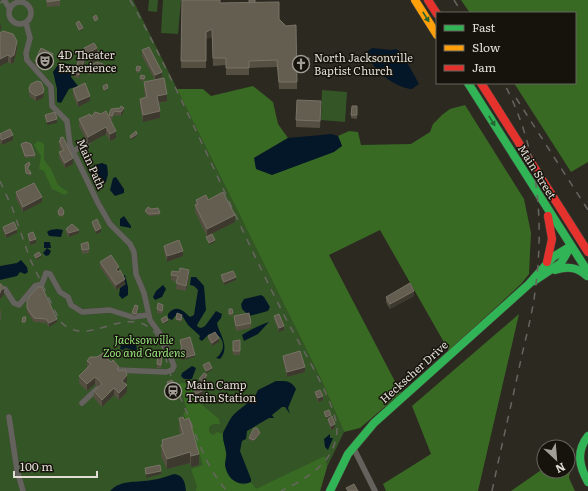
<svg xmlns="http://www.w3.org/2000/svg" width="588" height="491" viewBox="0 0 588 491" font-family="Literata,serif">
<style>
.green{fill:#345626}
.forest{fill:#396a24}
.water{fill:#041728}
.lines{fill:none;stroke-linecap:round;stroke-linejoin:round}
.street-casing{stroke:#49463f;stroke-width:6}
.fast-casing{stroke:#49463f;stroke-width:9}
.slow-casing{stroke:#49463f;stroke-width:9}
.jam-casing{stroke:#49463f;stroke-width:9}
.street{stroke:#64625c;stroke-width:5.5}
.fast{stroke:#30b455;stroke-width:8}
.slow{stroke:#ff9f0a;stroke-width:8}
.jam{stroke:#e5322d;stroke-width:8}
.rail{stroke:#686560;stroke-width:1.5;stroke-dasharray:7 7;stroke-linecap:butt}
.wall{fill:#554f41}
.shaded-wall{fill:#3e392e}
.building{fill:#645e51;stroke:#777265}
.oneway{fill:#236431}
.labels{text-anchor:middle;stroke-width:3;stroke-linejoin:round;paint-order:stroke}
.poi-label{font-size:11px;fill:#e1ddd4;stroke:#16130d;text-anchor:start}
.street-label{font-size:11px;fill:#e1ddd4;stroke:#16130d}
.park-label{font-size:11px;font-style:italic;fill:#95e37b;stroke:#16130d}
</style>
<rect width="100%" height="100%" fill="#2c2921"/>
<g class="green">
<polygon points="0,0 133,0 320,377 344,432 327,467 320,491 0,491"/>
<polygon points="149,0 158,0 157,12 148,11"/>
<polygon points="163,0 181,0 178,34 161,33"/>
<polygon points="322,90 347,92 345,122 321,120"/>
</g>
<g class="forest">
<polygon points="461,0 588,0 588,162 571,172 514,83 575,83 575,13 470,13"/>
<polygon points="253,86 273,102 278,124 288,138 254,158 342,146 338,136 349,131 358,132 361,145 411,144 430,132 433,124 442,115 450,109 465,105 524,199 531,233 529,274 521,284 449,351 380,230 329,255 401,393 360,428 344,432 320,377 177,89 203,89 211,96"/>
<polygon points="38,141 44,144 44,160 51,169 58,185 68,192 65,195 52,189 44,171 39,169 41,156 34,145"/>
<polygon points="519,314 478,491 386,491 383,484 431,454 412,406"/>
<polygon points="183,383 193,385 196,391 193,394 196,400 219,419 220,424 213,424 209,427 209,432 213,435 217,432 223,434 226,453 225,464 231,479 243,485 251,482 256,489 325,456 327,467 320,491 196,491 197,486 191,469 203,465 192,429 183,414 187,410 179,384"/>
<polygon points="574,448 569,478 575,491 511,491 544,468 544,471 568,471 568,452"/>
</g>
<g class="water">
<path d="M372,48L391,50L396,49L402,53L419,84L412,89C399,88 382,77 374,66C371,62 370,56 368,51Z"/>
<polygon points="64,63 72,65 71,77 78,86 69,89 61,103 57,102 57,89 53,72 57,66"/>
<polygon points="332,134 338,136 342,146 334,152 272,175 256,169 254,158 288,138"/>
<polygon points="102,163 107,165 108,174 106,182 101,183 96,182 89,170 95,165"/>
<polygon points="116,177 124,189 124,193 115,196 110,190 113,178"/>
<polygon points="124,216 131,226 131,228 120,226 120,219"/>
<polygon points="57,229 63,230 61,237 49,236 47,232 50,230"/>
<polygon points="44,242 50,242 51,248 47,248 51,251 49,255 46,256 43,253 47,248 44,248"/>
<polygon points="21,260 27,267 28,272 25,274 20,272 17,276 0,280 0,266 17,263"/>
<polygon points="125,275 128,287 128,295 122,299 119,295 120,288 126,284 121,277"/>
<path d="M191,277H196L204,286L206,310L197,325L198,327L201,328L205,326L216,311L222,314L221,318L217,323C219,334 231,347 220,359L216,358C228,350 224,332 209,334L202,341L199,339L200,336L188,325L183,317L176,315L172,320L168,318V314C176,304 183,310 190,317L194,315L198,290L194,286L190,285Z"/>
<polygon points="163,285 166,289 162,297 155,300 153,297 156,291"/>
<polygon points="261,295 264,297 270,307 268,311 249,316 242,309 241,304 244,299"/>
<path d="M269,322L258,334L244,341L242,335C250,330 260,325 269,322Z"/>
<path d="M121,344C127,346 131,343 136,344L137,349L136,351L126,348L123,350L120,349Z"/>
<polygon points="192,366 196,368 192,379 184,379 181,376 182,373"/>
<path d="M276,381C285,381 291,380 296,389L288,408L290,414L285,407H282L272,415L274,418H269L247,431L246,439L242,441L240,451L251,479V482C238,487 227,479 225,465C225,461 227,456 226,452C225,444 220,436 225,429C227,425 229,421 231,418C239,407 253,403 258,390Z"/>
<polygon points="330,434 330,438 333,438 328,450 325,447 324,439"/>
<path d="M174,474C184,475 185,483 186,491H110C121,479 137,483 152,480C160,479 167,476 174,474Z"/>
</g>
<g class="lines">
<g class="street-casing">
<g id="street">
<polyline points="4,0 10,9"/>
<circle cx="20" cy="13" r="11"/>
<polyline points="26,23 30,38 26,53 27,60 51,87 52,106 67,121 70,145 98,203 110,224 130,244 134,252 136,274 144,293 150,320 163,338 174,366 172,370 166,372 116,370"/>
<polyline points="72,152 88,142"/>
<polyline points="0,289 5,289 14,303 19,305 35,286 42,284 46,273 50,274 60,292 68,297 71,305 82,312 110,310 132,317 148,315"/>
<polyline points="82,403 99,387"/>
<polyline points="9,417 17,470 23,491"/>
<polyline points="353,447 375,491"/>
</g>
</g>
<g class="fast-casing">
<g id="fast">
<polyline points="468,83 588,272"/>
<path d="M555,270C568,266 577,267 587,276"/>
<polyline points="534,281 561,263 571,246"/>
<path d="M588,436C576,451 579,466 588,482"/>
<polyline points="330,491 348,454 374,423 529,284 553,257 571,246"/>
</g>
</g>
<g class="slow-casing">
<polyline id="slow" points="415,0 437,35"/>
</g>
<g class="jam-casing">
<g id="jam">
<polyline points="428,0 437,14"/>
<polyline points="481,83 588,252"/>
<polyline points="547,262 552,239 548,216"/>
</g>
</g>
<use href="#street" class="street"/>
<use href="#fast" class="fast"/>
<use href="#slow" class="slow"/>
<use href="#jam" class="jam"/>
<g class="rail">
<path d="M130,0C146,27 159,55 173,83C211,160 245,239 284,315C297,341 337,403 337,430C336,462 306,479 281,491"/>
<polyline points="454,0 462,13"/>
<polyline points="0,3 5,0"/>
<polyline points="516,98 588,210"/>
<path d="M0,181L13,210L30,259L60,321C86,350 123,305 151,329C163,339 166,362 171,376C176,389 182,400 187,413C198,440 207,469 227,491"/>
<path d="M492,491C501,448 511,406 520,364C525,340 532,316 535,292C545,220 538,148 504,83"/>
</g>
</g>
<g class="wall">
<polygon points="46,0 60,0 60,6 47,7"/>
<polygon points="182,0 220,3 255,2 279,19 296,57 309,58 309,65 297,65 297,89 279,89 277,67 249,68 249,75 226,75 226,65 213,66 212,37 206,39 206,68 181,68"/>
<polygon points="0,33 17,49 14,62 11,64 8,62"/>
<polygon points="84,48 97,52 101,59 91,63 89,59 89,56 86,57 84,52"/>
<polygon points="142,50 162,77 158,79 167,101 159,103 160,118 143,122 140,106 140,99 145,97 144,89 144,82 155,80 142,56"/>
<polygon points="53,54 53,59 50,67 42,64 40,68 35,66 35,61"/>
<polygon points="85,62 79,78 74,77 74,73"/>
<polygon points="93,64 103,66 102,69 95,69 93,66"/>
<polygon points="141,69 139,73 136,72 136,70"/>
<polygon points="140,78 145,78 144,81 140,80"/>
<polygon points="29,88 44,94 43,98 36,101 30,97 29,93"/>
<polygon points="73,89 90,101 78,107 73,95"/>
<polygon points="357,106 357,119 351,118 351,115"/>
<polygon points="321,108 320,128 296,127 296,120"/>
<polygon points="111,109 119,109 124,111 121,116 114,115 112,120 110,119 116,138 110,141 106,134 88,144 79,126 79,119 91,117 109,117"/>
<polygon points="0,133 0,134 13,140 2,145 0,142"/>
<polygon points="60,138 73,164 65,168 59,158 59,152 61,151 59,147"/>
<polygon points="21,144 35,155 35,157 25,158 21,146"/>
<polygon points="25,165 30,167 28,168 28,170 31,174 31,176 26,174"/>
<polygon points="16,192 42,202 23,212 16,198"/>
<polygon points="196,200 208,200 235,222 207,236 195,212"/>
<polygon points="151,209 160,213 160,215 149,216 145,212 145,211"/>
<polygon points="58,211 64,212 63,217 59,216"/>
<polygon points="92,222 101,232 96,234 92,225"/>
<polygon points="3,227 17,233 6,238 3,231"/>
<polygon points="66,229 79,233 69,237 66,233"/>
<polygon points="28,234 36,243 30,245 28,237"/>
<polygon points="81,244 89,249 89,253 82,254"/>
<polygon points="164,246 183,256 167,262 164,251"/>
<polygon points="100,262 119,271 125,284 116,290 100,267"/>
<polygon points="171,275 189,276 186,291 176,289 177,282 171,280"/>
<polygon points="221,275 236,280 224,285 221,279"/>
<polygon points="414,296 390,309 386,302 386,297"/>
<polygon points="27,301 57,322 49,327 46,323 34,322 27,312"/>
<polygon points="138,308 136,316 132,315 132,313"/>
<polygon points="0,309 1,312 1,320 0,319"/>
<polygon points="157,309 163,309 162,314 157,313"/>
<polygon points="229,309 232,309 233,315 229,316"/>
<polygon points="234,316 251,323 251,328 236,331 234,321"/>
<polygon points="274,316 284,330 279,332 274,319"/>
<polygon points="182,317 181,322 176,320 176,319"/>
<polygon points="208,336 219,342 212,346 208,339"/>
<polygon points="240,340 240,355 233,355 233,341"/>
<polygon points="283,356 305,372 287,377 283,361"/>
<polygon points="162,358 161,368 157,368 157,364"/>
<polygon points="109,360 119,371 127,382 125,384 127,392 119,400 114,395 102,407 94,398 94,391 98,387 95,384 87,391 79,383 79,376 87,368 87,361"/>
<polygon points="207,377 203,383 199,381 199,379"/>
<polygon points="167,382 180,398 175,400 167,384"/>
<polygon points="194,390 204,394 196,398 194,394"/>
<polygon points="315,392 323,400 318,402 315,395"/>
<polygon points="179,418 199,465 191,467 190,463 167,469 161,456 162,440 180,435 179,428"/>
<polygon points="328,419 335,428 331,430 328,422"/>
<polygon points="260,434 254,441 249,440 249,438"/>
</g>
<g class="shaded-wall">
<polygon points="1,24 1,30 0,30 0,25"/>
<polygon points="83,28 83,30 79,31 79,30"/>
<polygon points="212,29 212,37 206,39 206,32"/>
<polygon points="17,41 17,49 14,62 11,64 11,57"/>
<polygon points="97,48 97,52 86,57 86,54"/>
<polygon points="53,54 53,59 50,67 50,62"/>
<polygon points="8,55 8,62 0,66 0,59"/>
<polygon points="101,55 101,59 91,63 91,60"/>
<polygon points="42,58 42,64 40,68 40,63"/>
<polygon points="85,58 85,62 79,78 79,75"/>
<polygon points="162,72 162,77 155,81 155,75"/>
<polygon points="108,88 108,89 104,91 104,90"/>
<polygon points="44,89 44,94 43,98 36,101 36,96"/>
<polygon points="167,94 167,101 157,103 157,96"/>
<polygon points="90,96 90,101 78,107 78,101"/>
<polygon points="124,108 124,111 121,116 121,112"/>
<polygon points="160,111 160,118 143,122 143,115"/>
<polygon points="57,119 57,123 47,125 47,122"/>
<polygon points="106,127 106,134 88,144 88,137"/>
<polygon points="116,131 116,138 110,141 110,134"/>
<polygon points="137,134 137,136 131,140 131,138"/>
<polygon points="13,135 13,140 2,145 2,140"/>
<polygon points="73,158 73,164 65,168 65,163"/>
<polygon points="42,197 42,202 23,212 23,207"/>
<polygon points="235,215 235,222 207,236 207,229"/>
<polygon points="101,228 101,232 96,234 96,231"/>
<polygon points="17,229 17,233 6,238 6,234"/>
<polygon points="79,230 79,233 69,237 69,233"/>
<polygon points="36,239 36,243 30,245 30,241"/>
<polygon points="215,240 215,242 209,245 209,243"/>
<polygon points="183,251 183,256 167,262 167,256"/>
<polygon points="41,255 41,257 36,260 36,258"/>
<polygon points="119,267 119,272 116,275 116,269"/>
<polygon points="189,270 189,276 186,291 186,286"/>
<polygon points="236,277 236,280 224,285 224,282"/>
<polygon points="125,279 125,284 116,290 116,285"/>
<polygon points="4,288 4,295 0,299 0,300 0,291"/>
<polygon points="414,291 414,296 390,309 390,304"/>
<polygon points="57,319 57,322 49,327 49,323"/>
<polygon points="168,320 168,322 163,324 163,323"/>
<polygon points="284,326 284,330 279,332 279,328"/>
<polygon points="219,338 219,342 212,346 212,343"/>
<polygon points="195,355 195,357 182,360 182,358"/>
<polygon points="305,367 305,372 287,377 287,372"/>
<polygon points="212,368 212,370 206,373 206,371"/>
<polygon points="127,375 127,382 122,388 122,381"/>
<polygon points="207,375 207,377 203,383 203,381"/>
<polygon points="95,377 95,384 87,391 87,384"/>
<polygon points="127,385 127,392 119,400 119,393"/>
<polygon points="114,388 114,395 102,407 102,400"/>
<polygon points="204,390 204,394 196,398 196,394"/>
<polygon points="180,396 180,398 175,400 175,398"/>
<polygon points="323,396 323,400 318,402 318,398"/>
<polygon points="331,415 331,416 326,419 326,417"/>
<polygon points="335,424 335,428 331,430 331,426"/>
<polygon points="260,433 260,434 254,441 254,440"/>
<polygon points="190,452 190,463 167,469 167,459"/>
<polygon points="199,454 199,465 191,467 191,456"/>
<polygon points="161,471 161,474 146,478 146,474"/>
</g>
<g class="building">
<polygon points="47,0 60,0 47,2"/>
<polygon points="182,0 220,0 220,3 279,2 279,19 286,26 296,25 297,82 279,82 277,60 249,61 249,68 226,68 226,58 213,58 212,29 206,32 206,61 181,61"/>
<polygon points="249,0 255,0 255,2 249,3"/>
<polygon points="96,15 98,19 95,21 93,17"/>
<polygon points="79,21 83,28 79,30 76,23"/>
<polygon points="3,31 13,34 17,41 14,55 11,57 8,55 0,59 0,33"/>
<polygon points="94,43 97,48 86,54 84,48"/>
<polygon points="149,47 162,72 155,75 142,50"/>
<polygon points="41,48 53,54 50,62 42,58 40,63 35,61"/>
<polygon points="99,51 101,55 91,60 89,56"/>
<polygon points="80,56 85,58 79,75 74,73"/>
<polygon points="296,57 309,58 309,63 296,63"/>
<polygon points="97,62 103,64 102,67 95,67 93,64"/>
<polygon points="137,66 141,67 139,71 136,70"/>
<polygon points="89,68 92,70 90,74 87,73"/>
<polygon points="141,75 145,76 144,79 140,78"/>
<polygon points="164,78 167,94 157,96 160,111 143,115 140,99 147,97 144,82"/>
<polygon points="37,81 41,82 44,89 43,93 36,96 30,92 29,88 31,84"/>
<polygon points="85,83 90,96 78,101 73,89"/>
<polygon points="107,84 108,88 104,90 103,86"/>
<polygon points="297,100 321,101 320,121 296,120"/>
<polygon points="121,106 124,108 121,112 114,111 112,116 109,115 111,109 118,108 119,109"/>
<polygon points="352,106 357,106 357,115 351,115"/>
<polygon points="106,111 116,131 110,134 106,127 88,137 79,119 90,114 91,117 95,112 101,114"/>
<polygon points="55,112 57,119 47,122 45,115"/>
<polygon points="10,129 13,135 2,140 0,137 0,133 0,134"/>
<polygon points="136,131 137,134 131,138 130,136"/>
<polygon points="63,137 73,158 65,163 59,152 64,150 59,141 61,141 60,138"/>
<polygon points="26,142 31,144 35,155 25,156 21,144"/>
<polygon points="29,162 30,165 28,166 28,170 30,171 31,174 26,173 25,165"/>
<polygon points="34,183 42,197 23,207 16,192"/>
<polygon points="223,192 235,215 207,229 195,205 198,204 196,200 206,195 208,200"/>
<polygon points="61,207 64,211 63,215 59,215 58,211"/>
<polygon points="148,207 151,209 158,208 160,213 149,214 145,211"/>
<polygon points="97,219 101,228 96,231 92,222"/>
<polygon points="14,222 17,229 6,234 3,227"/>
<polygon points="72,224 79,230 69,233 66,229"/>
<polygon points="33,232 36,239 30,241 28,234"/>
<polygon points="212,234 215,240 209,243 206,237"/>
<polygon points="179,240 183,251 167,256 164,246"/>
<polygon points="88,242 89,249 82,250 81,244"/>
<polygon points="39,252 41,255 36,258 34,255"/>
<polygon points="111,255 119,267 116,269 118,272 120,270 125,279 116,285 100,262"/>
<polygon points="180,268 189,270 186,286 176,283 178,276 171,275 172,271 179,272"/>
<polygon points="233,271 236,277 224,282 221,275"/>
<polygon points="410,283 414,291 390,304 386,297"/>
<polygon points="0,284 1,284 4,288 0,291 0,293"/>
<polygon points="38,287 42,287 57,319 49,323 46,319 34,318 27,308 27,301 30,296"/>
<polygon points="158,303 163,305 162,311 157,309"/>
<polygon points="135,305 138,306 136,314 132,313"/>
<polygon points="229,309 232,309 233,313 229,314"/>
<polygon points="177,313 182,315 181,320 176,319"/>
<polygon points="249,313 251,323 236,326 234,316"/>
<polygon points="279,314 284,326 279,328 274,316"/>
<polygon points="166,316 168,320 163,323 161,319"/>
<polygon points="23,317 26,317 25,322 22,322"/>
<polygon points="215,332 219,338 212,343 208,336"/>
<polygon points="190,337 195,355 182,358 180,350 182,350 180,340"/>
<polygon points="240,340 240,351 233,351 233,341"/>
<polygon points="300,351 305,367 287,372 283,356"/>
<polygon points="105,352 109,355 108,359 111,362 113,360 119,367 117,369 119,371 125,370 127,375 122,381 127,385 119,393 114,388 102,400 94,391 102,384 99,380 95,377 87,384 79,376 91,364 87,361 90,357 97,357"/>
<polygon points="158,354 162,355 161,365 157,364"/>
<polygon points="209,362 212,368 206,371 203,365"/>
<polygon points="204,373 207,375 203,381 199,379"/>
<polygon points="172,380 180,396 175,398 167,382"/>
<polygon points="202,386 204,390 196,394 194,390"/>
<polygon points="320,390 323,396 318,398 315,392"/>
<polygon points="329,410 331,415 326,417 324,412"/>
<polygon points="332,416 335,424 331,426 328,419"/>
<polygon points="183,417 184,420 189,418 199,454 191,456 190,452 167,459 161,445 163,445 162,440 183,434 179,418"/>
<polygon points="254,428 257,428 260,433 254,440 249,438"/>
<polygon points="160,465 161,471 146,474 145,468"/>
<polygon points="354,484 358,491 348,491 346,488"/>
</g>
<defs><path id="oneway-solid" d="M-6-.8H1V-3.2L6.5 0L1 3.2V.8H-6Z"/></defs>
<g class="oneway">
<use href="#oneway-solid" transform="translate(426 17) rotate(58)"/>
<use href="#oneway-solid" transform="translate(492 121) rotate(58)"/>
</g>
<defs>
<g id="theatre-ring" transform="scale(0.9)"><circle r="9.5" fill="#16130d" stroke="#a29e95" stroke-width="1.5"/><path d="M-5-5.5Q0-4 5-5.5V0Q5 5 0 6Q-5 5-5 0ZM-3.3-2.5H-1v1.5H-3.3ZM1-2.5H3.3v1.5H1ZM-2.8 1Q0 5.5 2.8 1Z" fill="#a29e95"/></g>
<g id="church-ring" transform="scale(0.9)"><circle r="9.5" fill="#16130d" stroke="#a29e95" stroke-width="1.5"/><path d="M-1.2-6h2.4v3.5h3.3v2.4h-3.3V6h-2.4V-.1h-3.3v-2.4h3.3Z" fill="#a29e95"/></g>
<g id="station-ring" transform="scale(0.9)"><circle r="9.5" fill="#16130d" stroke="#a29e95" stroke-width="1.5"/><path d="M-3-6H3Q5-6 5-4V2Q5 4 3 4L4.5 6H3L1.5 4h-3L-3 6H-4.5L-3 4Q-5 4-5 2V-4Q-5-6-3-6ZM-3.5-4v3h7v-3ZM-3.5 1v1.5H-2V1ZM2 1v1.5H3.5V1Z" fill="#a29e95"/></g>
</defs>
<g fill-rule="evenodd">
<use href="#theatre-ring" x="45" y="61"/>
<use href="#church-ring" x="301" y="64"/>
<use href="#station-ring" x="173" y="391"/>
</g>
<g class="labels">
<g class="poi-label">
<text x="58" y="59">4D Theater<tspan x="58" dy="13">Experience</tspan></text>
<text x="314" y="62">North Jacksonville<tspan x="314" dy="13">Baptist Church</tspan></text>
<text x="186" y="389">Main Camp<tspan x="186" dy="13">Train Station</tspan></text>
</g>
<g class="street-label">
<text transform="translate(91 164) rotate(66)" y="4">Main Path</text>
<text transform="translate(537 172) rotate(58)" y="4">Main Street</text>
<text transform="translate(414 372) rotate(-42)" y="4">Heckscher Drive</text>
</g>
<g class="park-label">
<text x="144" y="344">Jacksonville<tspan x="144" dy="13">Zoo and Gardens</tspan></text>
</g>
</g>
<rect x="436" y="12" width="140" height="72" fill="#16130d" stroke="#67645d"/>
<rect x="444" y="25" width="20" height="6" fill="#30b455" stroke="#67645d"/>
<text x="472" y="32" font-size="12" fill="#e1ddd4">Fast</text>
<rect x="444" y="45" width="20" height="6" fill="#ff9f0a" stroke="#67645d"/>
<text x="472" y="52" font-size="12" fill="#e1ddd4">Slow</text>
<rect x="444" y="65" width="20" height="6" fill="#e5322d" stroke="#67645d"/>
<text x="472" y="72" font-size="12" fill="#e1ddd4">Jam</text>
<g transform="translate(556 459) rotate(154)"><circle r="19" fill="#16130d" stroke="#67645d"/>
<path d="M0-3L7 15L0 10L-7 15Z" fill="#a29e95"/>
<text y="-6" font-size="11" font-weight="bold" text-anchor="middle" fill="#e1ddd4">N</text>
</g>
<path d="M14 471v6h83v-6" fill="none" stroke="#e1ddd4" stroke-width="2"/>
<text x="20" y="471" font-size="12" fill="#e1ddd4" stroke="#16130d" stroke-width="3" paint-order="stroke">100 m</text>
</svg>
